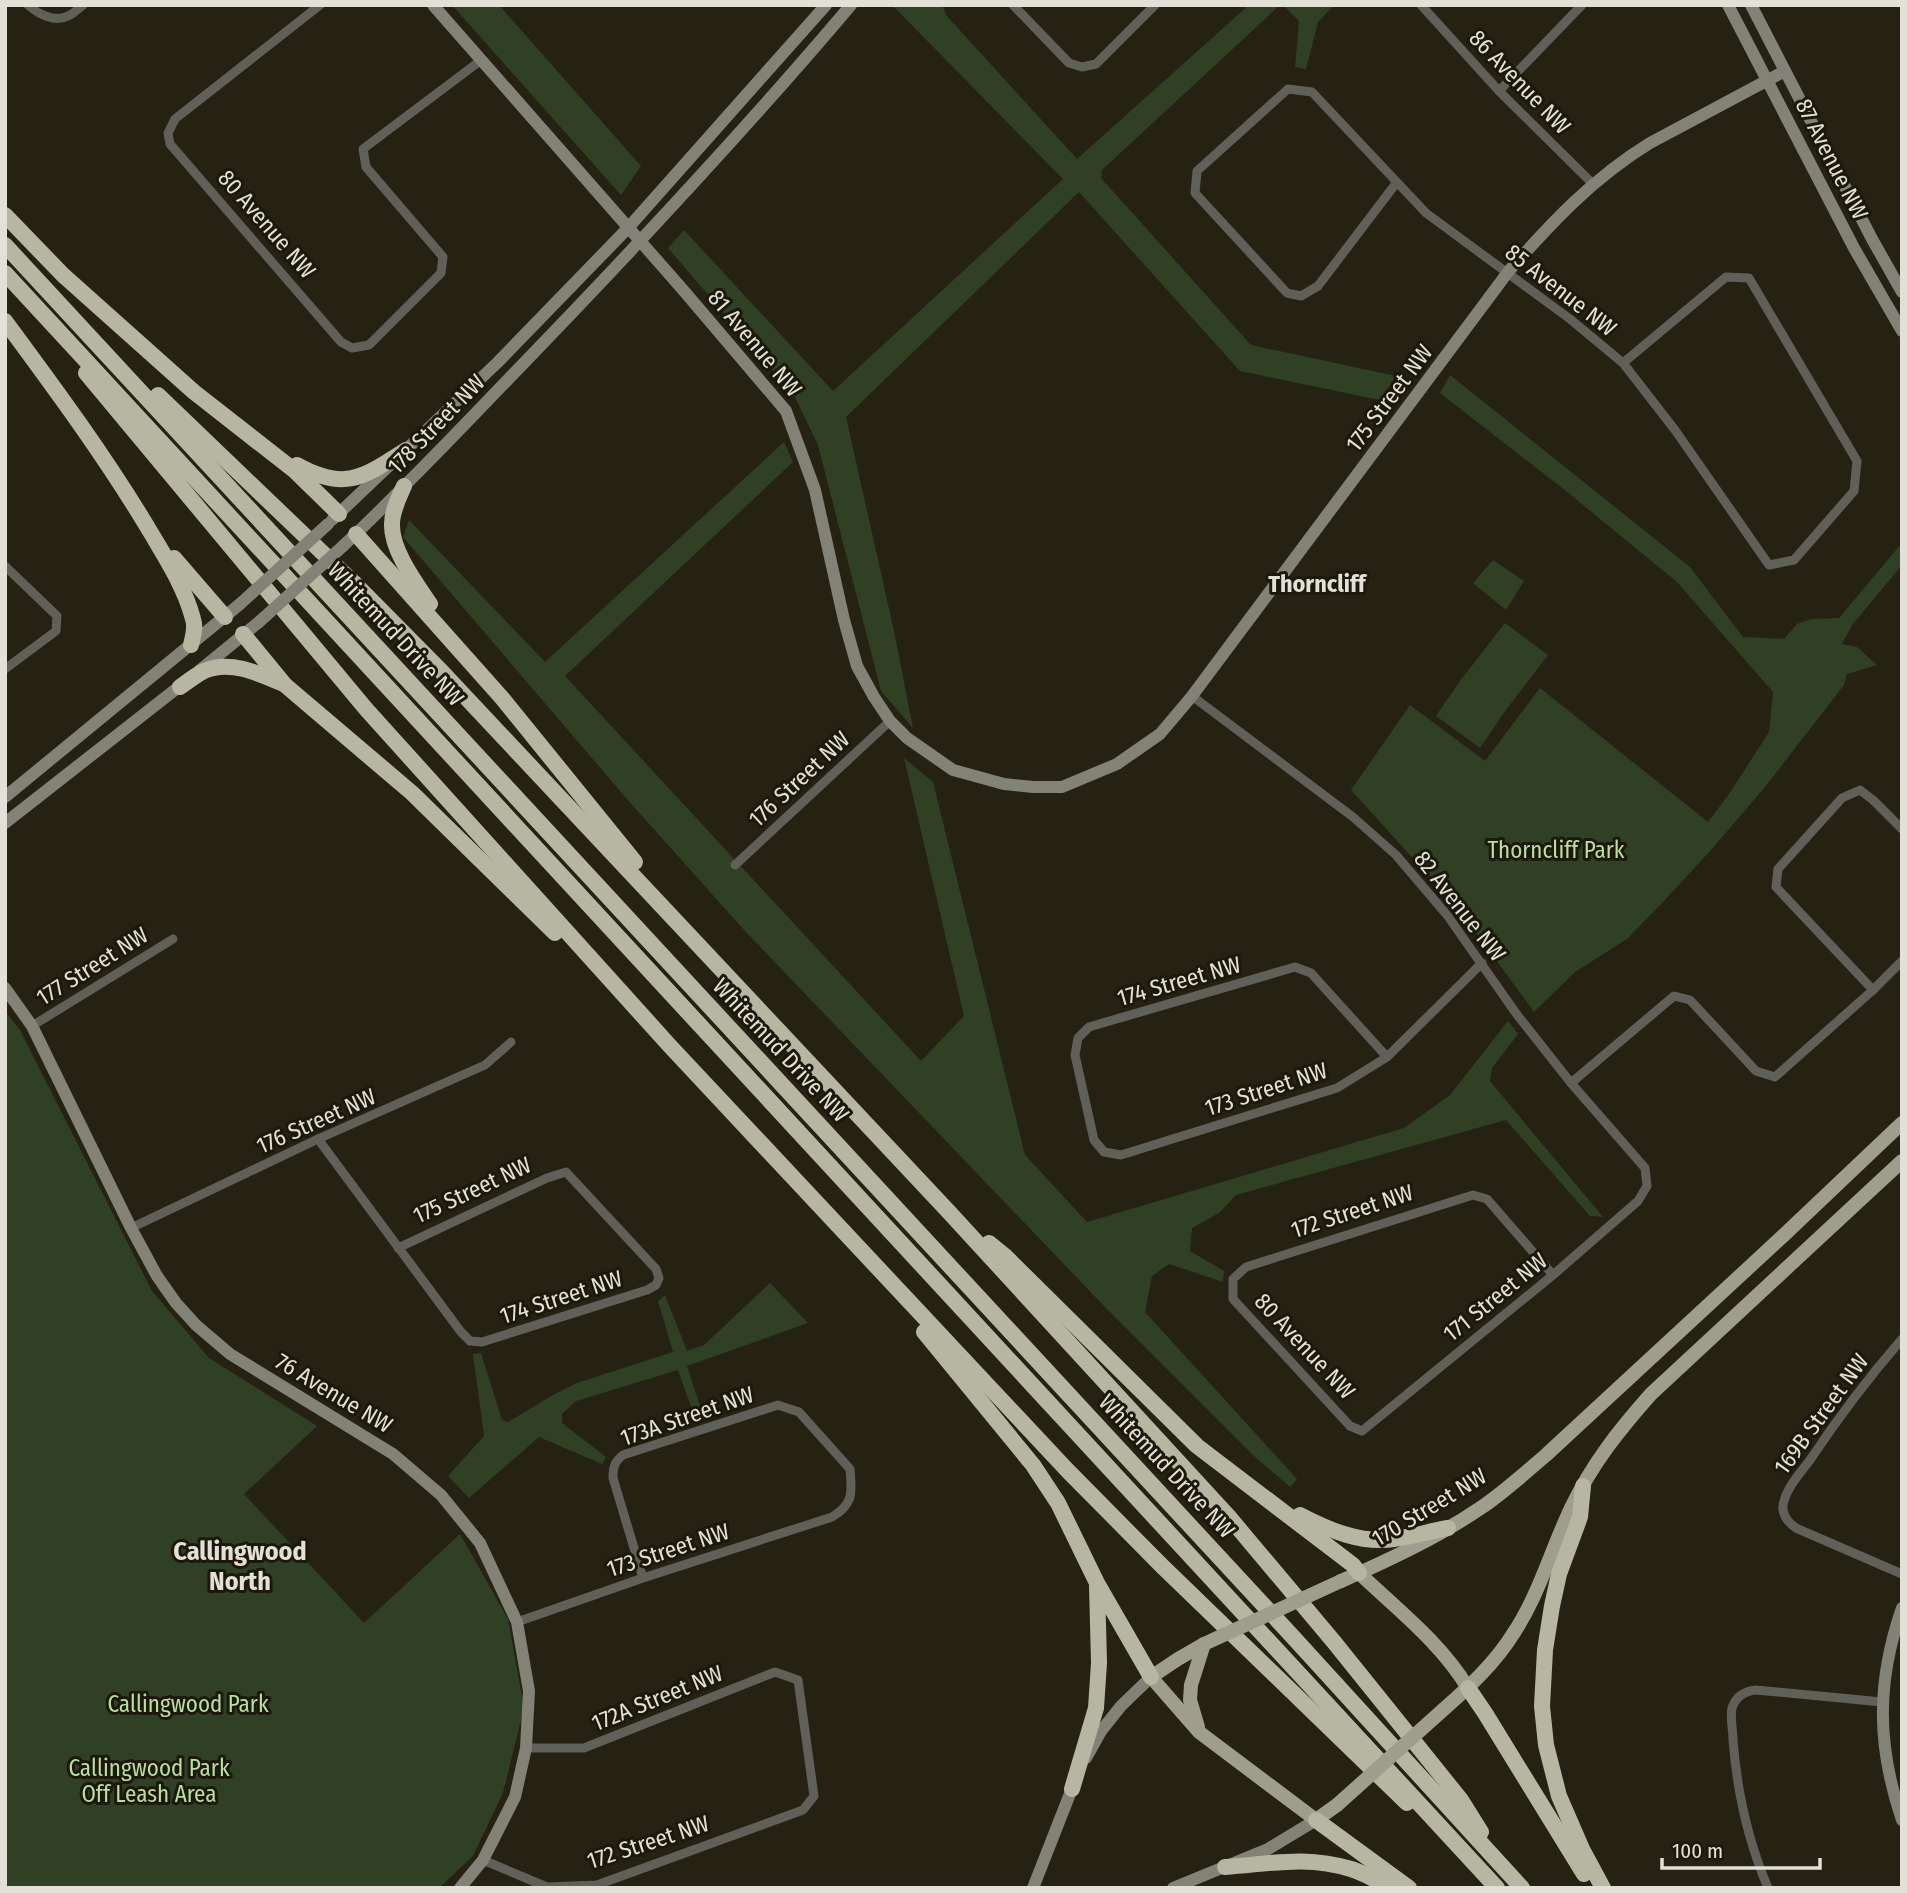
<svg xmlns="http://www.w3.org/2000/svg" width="1907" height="1893" viewBox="0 0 1907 1893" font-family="'Fira Sans Condensed',sans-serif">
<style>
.green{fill:#304024}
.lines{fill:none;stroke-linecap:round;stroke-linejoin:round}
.street{stroke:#605f58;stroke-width:9}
.secondary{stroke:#838277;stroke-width:12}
.primary{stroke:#9e9d8e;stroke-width:14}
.highway{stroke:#b7b6a3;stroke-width:16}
.secondary-bridge{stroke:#838277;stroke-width:12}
.primary-bridge{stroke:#9e9d8e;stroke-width:14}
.labels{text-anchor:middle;stroke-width:6;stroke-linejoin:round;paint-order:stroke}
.street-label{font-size:23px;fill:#e2e0d7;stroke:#1c180b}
.park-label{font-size:23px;fill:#bade9f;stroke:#1c180b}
.neighbourhood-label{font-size:24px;font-weight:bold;fill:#e2e0d7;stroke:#1c180b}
.quarter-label{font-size:26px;font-weight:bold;fill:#e2e0d7;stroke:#1c180b}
</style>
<rect width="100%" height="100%" fill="#252214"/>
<g class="green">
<polygon points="452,5 499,5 641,166 621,195"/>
<polygon points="892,5 942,5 946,15 1077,159 1249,5 1280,5 1102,170 1101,178 1251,345 1396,376 1380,400 1240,371 1079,192 846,417 894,631 913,728 881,691 818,445 794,395 668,248 684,230 833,391 1063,179"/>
<polygon points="1283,5 1334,5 1318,22 1306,69 1295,67 1299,21"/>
<polygon points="1450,375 1690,567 1743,637 1784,639 1797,624 1811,619 1839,618 1902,543 1902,565 1852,625 1842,644 1857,647 1877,665 1847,674 1844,685 1765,787 1711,850 1663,902 1627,939 1575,972 1534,1012 1458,908 1351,790 1410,705 1485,761 1540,688 1708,822 1729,794 1769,732 1773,692 1677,582 1566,491 1440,393"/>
<polygon points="784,442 793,462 565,676 921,1061 964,1016 904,758 933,782 1025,1155 1087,1222 1404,1128 1450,1095 1508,1021 1518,1034 1492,1068 1490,1081 1603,1217 1590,1216 1506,1120 1236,1195 1219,1213 1192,1228 1190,1251 1224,1271 1223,1282 1169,1264 1152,1276 1145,1312 1297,1479 1290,1487 1254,1456 1104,1306 745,931 626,798 403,537 409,520 545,662"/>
<polygon points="1493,560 1524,581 1506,610 1473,583"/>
<polygon points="1505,623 1548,655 1503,714 1480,748 1436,716 1460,681"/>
<polygon points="5,1011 20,1030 152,1291 209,1358 317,1426 244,1494 364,1623 460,1534 508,1619 524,1708 503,1793 473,1856 439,1888 5,1888"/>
<polygon points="770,1283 808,1323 687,1366 703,1415 695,1418 678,1370 576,1401 562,1414 562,1423 606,1457 602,1464 539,1437 469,1498 448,1476 484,1436 473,1354 481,1353 502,1420 508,1422 553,1395 577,1383 673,1352 658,1301 665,1295 687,1351 704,1345"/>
</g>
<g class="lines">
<g class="street">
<path d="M28,5C38,14 55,23 68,16C73,14 78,9 83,5"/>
<polyline points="320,5 175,119 168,133 170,144 341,342 352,348 369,345 441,273 443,257 366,167 363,149 480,61"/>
<polyline points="1013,5 1069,63 1082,67 1096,64 1155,5"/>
<polyline points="1421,5 1499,91 1593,184"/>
<polyline points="1499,91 1582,5"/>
<polyline points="1397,182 1318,286 1301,296 1287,293 1195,193 1197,171 1288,89 1312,92 1426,213 1570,319 1623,363 1675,430 1769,565 1794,560 1854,491 1857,461 1749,278 1726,277 1623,363"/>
<polyline points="5,566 57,616 56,631 5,669"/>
<polyline points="1192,696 1353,817 1396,855 1447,915 1518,1016 1571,1083 1645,1168 1647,1186 1638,1201 1553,1275 1362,1431 1350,1426 1233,1299 1233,1279 1246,1267 1473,1195 1487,1199 1553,1275"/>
<polyline points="735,865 890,721"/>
<polyline points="1873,990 1776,887 1778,869 1842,798 1860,790 1873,800 1902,829"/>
<polyline points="32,1026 173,939"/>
<polyline points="1387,1057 1311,973 1295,967 1089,1027 1078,1038 1075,1055 1094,1140 1104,1152 1121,1155 1337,1088 1387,1057 1482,963"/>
<polyline points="1571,1083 1674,996 1690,1000 1756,1071 1775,1077 1873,990 1902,961"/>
<polyline points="318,1139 461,1332 470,1341 482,1342 647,1290 656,1285 659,1278 656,1269 566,1172 547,1178 398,1248"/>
<polyline points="131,1228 318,1139 485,1065 511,1042"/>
<path d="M1902,1339C1869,1377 1838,1418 1810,1460C1801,1472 1788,1486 1784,1501C1780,1512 1787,1522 1796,1528L1902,1574"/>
<path d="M517,1622L643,1578L832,1517C854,1504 852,1492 850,1469L799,1412L778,1405L623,1455C614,1462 613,1468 613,1478L643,1578"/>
<polyline points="483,1860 547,1887 597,1885 803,1810 814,1796 798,1680 775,1672 584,1748 526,1748"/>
<path d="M1768,1888C1748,1841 1737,1791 1733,1740C1733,1730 1730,1718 1732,1708C1736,1696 1745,1691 1756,1690L1882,1702"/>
</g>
<g class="secondary">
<path d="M433,5L684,291L786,411L815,490L844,620L857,666L874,697L890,721L907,738L953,770L1004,784L1033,787H1062L1117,764L1160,734L1192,696L1508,272C1552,222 1593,178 1650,143L1785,71"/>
<polyline points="1728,5 1854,248 1902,331"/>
<polyline points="1751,5 1872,239 1902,292"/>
<polyline points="332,520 498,362 628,228 826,5"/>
<path d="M343,546C405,488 463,426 522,365C635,248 746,129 851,5"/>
<polyline points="199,671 259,622"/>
<polyline points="5,797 240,604"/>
<polyline points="5,823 185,682"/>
<polyline points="5,988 32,1026 131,1228 157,1276 176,1303 196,1325 230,1354 393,1454 441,1495 480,1543 517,1622 529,1691 526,1748 515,1797 483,1860 460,1888"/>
<path d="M1902,1608C1876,1683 1877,1746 1902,1820"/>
<polyline points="1086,1758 1101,1731 1121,1706 1151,1677"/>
<polyline points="1033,1888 1075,1781"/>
<polyline points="1173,1888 1268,1849 1316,1820"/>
</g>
<g class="primary">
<path d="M1359,1573C1397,1609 1441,1643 1468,1688"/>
<path d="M1341,1581C1389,1560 1438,1537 1482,1507C1504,1492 1525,1473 1546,1455L1784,1235L1902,1123"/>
<polyline points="1204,1644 1178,1659 1151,1677 1199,1732 1316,1820 1337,1805"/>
<path d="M1444,1709C1469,1687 1495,1663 1513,1634C1539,1595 1551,1550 1571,1508C1592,1464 1619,1430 1651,1394L1902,1161"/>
<polyline points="1198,1727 1190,1700 1191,1685 1204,1644"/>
</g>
<g class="highway">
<polyline points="5,215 63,275 194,392 295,471 339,514"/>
<polyline points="5,245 1293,1637 1522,1888"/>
<polyline points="5,273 1497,1888"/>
<path d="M5,321C56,390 107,459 151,533C167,560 185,588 193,619C196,628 193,636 191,645"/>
<polyline points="86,373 366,709 669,1045 1068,1471 1162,1566 1407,1803"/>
<polyline points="158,395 353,582 443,673 948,1211 1229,1517 1334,1642 1461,1800 1481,1832"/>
<path d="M297,465C345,492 364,477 406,450"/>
<path d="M404,486C399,497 392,511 392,524C391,550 416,583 430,604"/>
<polyline points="356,534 502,698 635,862"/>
<polyline points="174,558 225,617"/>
<polyline points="243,634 285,685 412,793 555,933"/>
<path d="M180,687C187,682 196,675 204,671C230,660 258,673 281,683"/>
<polyline points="989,1243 1005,1256 1197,1446 1353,1565 1359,1573"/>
<polyline points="924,1332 1033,1465 1058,1503 1097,1583 1151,1677"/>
<polyline points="1583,1486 1580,1517 1559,1574 1552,1606 1545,1650 1542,1706 1546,1745 1559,1796 1582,1849 1603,1888"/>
<path d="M1300,1515C1329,1530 1361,1544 1394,1539C1412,1537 1430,1531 1448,1528"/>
<polyline points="1468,1688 1485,1713 1584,1874"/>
<polyline points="1072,1789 1096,1708 1099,1663 1097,1586"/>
<polyline points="1316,1820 1409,1888"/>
<path d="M1225,1867C1270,1864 1306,1855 1351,1869C1364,1873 1378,1881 1390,1888"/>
</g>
<g class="secondary-bridge">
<polyline points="240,604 328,524"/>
<polyline points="259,622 343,546"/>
</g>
<g class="primary-bridge">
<polyline points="1204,1644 1341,1581"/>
<polyline points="1337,1805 1444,1709"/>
</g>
</g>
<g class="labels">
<g class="street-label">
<text transform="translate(1520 82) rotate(46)" y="8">86 Avenue NW</text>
<text transform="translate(1832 159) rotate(63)" y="8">87 Avenue NW</text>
<text transform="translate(267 224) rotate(49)" y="8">80 Avenue NW</text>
<text transform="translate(1561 290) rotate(38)" y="8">85 Avenue NW</text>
<text transform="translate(755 343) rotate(50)" y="8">81 Avenue NW</text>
<text transform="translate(1389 398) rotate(-53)" y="8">175 Street NW</text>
<text transform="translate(436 424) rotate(-46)" y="8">178 Street NW</text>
<text transform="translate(396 634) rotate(47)" y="8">Whitemud Drive NW</text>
<text transform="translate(799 779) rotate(-43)" y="8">176 Street NW</text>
<text transform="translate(1460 906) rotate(52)" y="8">82 Avenue NW</text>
<text transform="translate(92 966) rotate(-32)" y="8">177 Street NW</text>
<text transform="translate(1179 981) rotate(-16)" y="8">174 Street NW</text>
<text transform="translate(781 1050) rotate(47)" y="8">Whitemud Drive NW</text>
<text transform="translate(1266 1089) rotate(-18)" y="8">173 Street NW</text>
<text transform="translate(316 1121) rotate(-24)" y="8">176 Street NW</text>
<text transform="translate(472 1190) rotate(-25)" y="8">175 Street NW</text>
<text transform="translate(1352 1211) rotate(-18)" y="8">172 Street NW</text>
<text transform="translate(561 1297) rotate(-18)" y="8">174 Street NW</text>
<text transform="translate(1495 1297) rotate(-39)" y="8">171 Street NW</text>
<text transform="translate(1305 1346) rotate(47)" y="8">80 Avenue NW</text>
<text transform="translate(334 1393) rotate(31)" y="8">76 Avenue NW</text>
<text transform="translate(1821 1414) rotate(-54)" y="8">169B Street NW</text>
<text transform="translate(687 1416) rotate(-19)" y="8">173A Street NW</text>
<text transform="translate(1167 1466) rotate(47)" y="8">Whitemud Drive NW</text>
<text transform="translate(1429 1507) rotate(-31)" y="8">170 Street NW</text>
<text transform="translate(668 1550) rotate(-18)" y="8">173 Street NW</text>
<text transform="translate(657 1698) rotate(-22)" y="8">172A Street NW</text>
<text transform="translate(648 1842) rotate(-18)" y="8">172 Street NW</text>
</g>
<g class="park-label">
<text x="1556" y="858">Thorncliff Park</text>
<text x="188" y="1712">Callingwood Park</text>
<text x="149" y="1776">Callingwood Park<tspan x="149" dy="26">Off Leash Area</tspan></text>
</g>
<g class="neighbourhood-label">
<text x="1317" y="592">Thorncliff</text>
</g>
<g class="quarter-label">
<text x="240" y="1560">Callingwood<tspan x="240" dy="30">North</tspan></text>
</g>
</g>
<rect width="1907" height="1893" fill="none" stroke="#e2e0d7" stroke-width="14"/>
<path d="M1662 1858v10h158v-10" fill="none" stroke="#e2e0d7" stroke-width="3.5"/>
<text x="1672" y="1858" font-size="21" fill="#e2e0d7" stroke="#1c180b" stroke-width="5" paint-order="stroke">100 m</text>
</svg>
